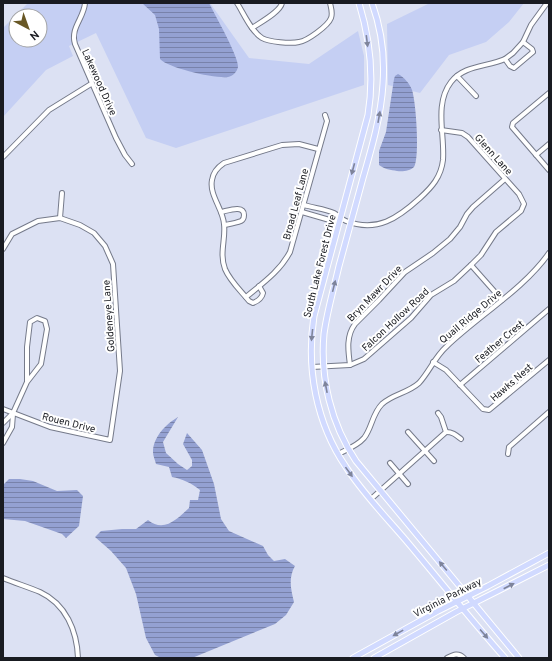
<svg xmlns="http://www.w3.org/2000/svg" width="552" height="661" viewBox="0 0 552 661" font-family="Overpass,sans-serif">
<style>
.green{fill:#c5cff3;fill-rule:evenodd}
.water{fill:url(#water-rules)}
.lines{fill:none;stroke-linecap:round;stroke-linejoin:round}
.minor-casing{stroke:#757a8a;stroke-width:6}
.major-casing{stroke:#fff;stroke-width:7}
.minor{stroke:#fff;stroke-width:4}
.major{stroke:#d1daff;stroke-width:5}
.oneway{fill:#7e849b}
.labels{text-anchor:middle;stroke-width:4;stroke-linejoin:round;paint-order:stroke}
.street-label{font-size:10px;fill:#191b21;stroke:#fff}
</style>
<defs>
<pattern id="water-rules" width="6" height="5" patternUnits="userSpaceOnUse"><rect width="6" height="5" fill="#94a1d2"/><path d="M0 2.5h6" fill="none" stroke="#7882aa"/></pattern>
</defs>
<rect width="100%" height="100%" fill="#dce1f3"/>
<g class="green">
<path d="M28,3H210L249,58L309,64L358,31L364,56V85L176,148L146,138L96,33L69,46L73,56L46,70L3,117V28ZM16,16H40V40H16Z"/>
<polygon points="430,3 524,3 509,22 486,42 449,55 420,93 388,85 387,24"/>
</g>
<g class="water">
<path d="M142,3H209C215,15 239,57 238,67C237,72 233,76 228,77C216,79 168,68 160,59L159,29L155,15Z"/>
<path d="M398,74C404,77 410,84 412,90C416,101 420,159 414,167C410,171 402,172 397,171C391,170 384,169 379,165V151L386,132L394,79L395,76Z"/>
<path d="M178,417L163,442L166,453L178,464L187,470L192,466V460L183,444L187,433L202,450L214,484L221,519L229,531L263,546L268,555L274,561L285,559L295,566C288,578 291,590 294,602L286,615L275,624L192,658H161L155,655L146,638L136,594L126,568L111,551L95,537L101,531L122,529H136L148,520C164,533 177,519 189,508L190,500H198L200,490C191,483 183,479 172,477L169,467L156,464C155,460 153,456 153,452C153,437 166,424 178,417Z"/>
<polygon points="9,479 20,479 33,481 57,491 77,490 83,496 79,526 66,538 62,534 25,521 3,519 3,485"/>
</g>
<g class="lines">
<g class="minor-casing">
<g id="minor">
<path d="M85,3C84,18 70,28 75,44L116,138L125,155L132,164"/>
<path d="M237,3C244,14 251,31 262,38C269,42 291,44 299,42C307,41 328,26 331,18C333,13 331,8 330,3"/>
<path d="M252,28C261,22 280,12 282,3"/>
<polyline points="505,59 513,53 523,42"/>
<polyline points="457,76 476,96"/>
<polyline points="549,93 513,123 512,127 549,170"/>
<polyline points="536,155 549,144"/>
<polyline points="3,157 49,110 91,84"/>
<path d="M304,205C314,208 325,209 334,213C338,215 341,219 346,221C377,233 398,218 420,198C432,187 441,177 443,160C445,135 434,104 451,82C464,65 487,67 505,59L510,66L514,68L533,52L532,49L523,42L531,25L547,3"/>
<path d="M221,212C227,211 244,204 244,215C244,218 243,220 241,221C236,223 230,224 225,225"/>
<polyline points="302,212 333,221 340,219"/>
<polyline points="60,218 62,193"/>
<polyline points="3,249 12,234 38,221 60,218 80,225 94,233 105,246 113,264 120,371 110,440 50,427 3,409"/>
<polyline points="471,265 502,300"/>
<path d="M259,286L263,293C262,298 258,301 253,303L249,301C241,291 230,281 225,269C219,253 226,239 224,224C223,209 209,195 212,180C213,172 218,167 224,163L282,145L299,144L318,149"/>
<path d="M246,297C263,283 280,271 290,252L327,121L325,115"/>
<polyline points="433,362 446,370 483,409 489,410 549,360"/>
<path d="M350,365C348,350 346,336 355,324L379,300L405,272L433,253L450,239L460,227L467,214L473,207L505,179"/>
<polyline points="312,367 350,365 364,359 411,318 431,295 454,281 471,265 481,255 496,232 521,211 524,204 519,194 468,137 462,133 441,130"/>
<polyline points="460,385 549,309"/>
<polyline points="3,423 13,413 27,382 27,347 30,322 37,318 45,321 47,329 41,364 27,382"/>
<polyline points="408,432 434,461"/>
<path d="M446,432C453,432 456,435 461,439"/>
<polyline points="3,443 12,427 13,414"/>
<path d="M338,454C346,450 357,446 364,438C372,428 372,414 382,404C393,394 408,393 419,383C429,372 435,357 446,347C478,316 524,289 549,253"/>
<polyline points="508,454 509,447 549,412"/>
<polyline points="390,463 408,484"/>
<polyline points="371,499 446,432 441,417 438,413"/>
<path d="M3,578C15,583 28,587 40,592C66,604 77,631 78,658"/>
<path d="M447,658C453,655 458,652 464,658"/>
</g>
</g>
<g class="major-casing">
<g id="major">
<path d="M359,3C370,39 374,78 368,115L314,316C306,368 316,423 346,467C364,495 388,519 409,544C441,582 472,621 505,658"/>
<path d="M372,3C381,28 385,57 383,84C381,116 372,147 363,178C355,207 347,237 339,266C334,288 327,311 324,334C320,378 331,424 356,461L519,658"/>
<polyline points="353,658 438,611 488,586 549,553"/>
<polyline points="374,658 456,612 549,565"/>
</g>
</g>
<use href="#minor" class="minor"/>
<use href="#major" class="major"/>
</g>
<defs><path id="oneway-solid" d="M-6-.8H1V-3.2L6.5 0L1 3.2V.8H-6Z"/></defs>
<g class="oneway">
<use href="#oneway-solid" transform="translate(367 41) rotate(83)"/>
<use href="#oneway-solid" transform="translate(379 117) rotate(-80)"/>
<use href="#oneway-solid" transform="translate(353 169) rotate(105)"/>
<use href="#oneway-solid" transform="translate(334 286) rotate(-76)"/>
<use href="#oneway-solid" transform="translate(312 335) rotate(96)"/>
<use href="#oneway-solid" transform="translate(326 387) rotate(-101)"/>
<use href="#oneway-solid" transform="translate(349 472) rotate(54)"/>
<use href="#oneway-solid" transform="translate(443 566) rotate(-130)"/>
<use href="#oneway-solid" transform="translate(509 586) rotate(-27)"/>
<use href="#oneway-solid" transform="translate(398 633) rotate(151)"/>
<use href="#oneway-solid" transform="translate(484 634) rotate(49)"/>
</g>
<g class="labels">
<g class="street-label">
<text transform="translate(100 82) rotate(66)" y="4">Lakewood Drive</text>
<text transform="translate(494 154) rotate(48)" y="4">Glenn Lane</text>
<text transform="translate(295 204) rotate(-75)" y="4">Broad Leaf Lane</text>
<text transform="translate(319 266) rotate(-76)" y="4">South Lake Forest Drive</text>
<text transform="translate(374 293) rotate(-46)" y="4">Bryn Mawr Drive</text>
<text transform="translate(108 316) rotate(-94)" y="4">Goldeneye Lane</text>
<text transform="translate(470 316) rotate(-40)" y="4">Quail Ridge Drive</text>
<text transform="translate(395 319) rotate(-43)" y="4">Falcon Hollow Road</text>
<text transform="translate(499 341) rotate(-40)" y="4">Feather Crest</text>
<text transform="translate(511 382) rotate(-41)" y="4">Hawks Nest</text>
<text transform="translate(69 422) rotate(14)" y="4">Rouen Drive</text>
<text transform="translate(447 597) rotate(-27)" y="4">Virginia Parkway</text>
</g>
</g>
<rect width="552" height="661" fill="none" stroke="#191b21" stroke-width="8"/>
<g transform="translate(28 28) rotate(139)"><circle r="19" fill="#ffffff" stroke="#a3a4a6"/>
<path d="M0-3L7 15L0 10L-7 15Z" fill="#685725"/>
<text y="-6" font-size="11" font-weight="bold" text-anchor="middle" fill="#191b21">N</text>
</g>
</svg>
